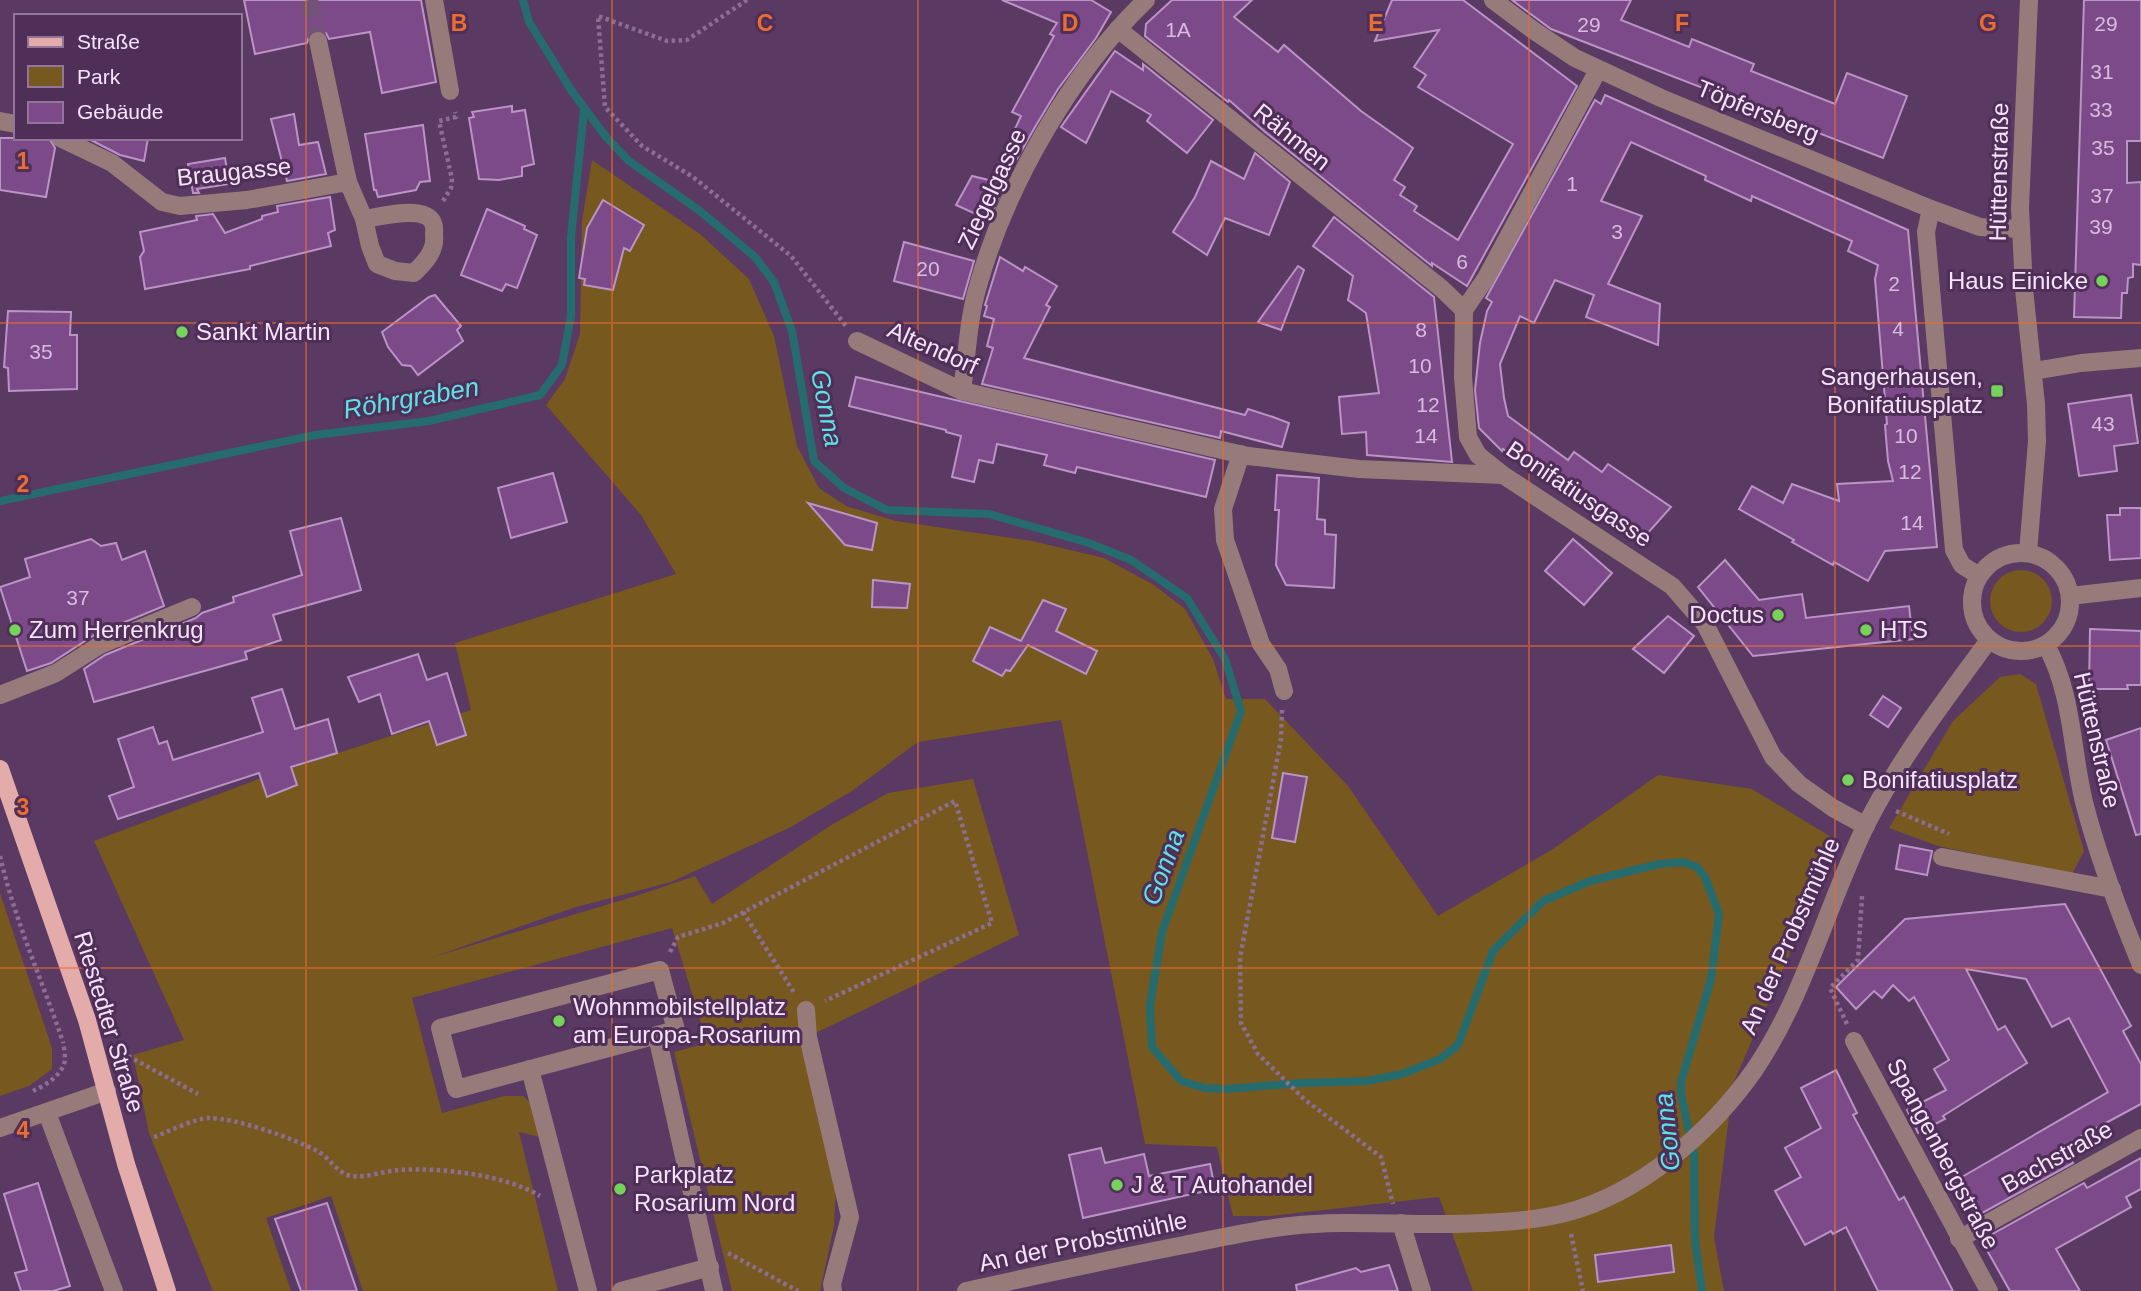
<svg xmlns="http://www.w3.org/2000/svg" width="2141" height="1291" viewBox="0 0 2141 1291" font-family="Arial,sans-serif">
<style>
.green{fill:#77581f}
.lines{fill:none;stroke-linecap:round;stroke-linejoin:round}
.stream{stroke:#266c6f;stroke-width:8}
.building{fill:#7c4989;stroke:#ba94c4;stroke-width:2}
.minor-tunnel{stroke:#715279;stroke-width:18;stroke-dasharray:18 9;stroke-linecap:butt}
.path{stroke:#8b6e92;stroke-width:4.5;stroke-dasharray:3.5 3.5;stroke-linecap:butt}
.minor{stroke:#977b7a;stroke-width:18}
.major{stroke:#e4abab;stroke-width:18}
.grid{fill:none;stroke:#ea6e30;stroke-width:2;stroke-opacity:0.55}
.poi-dot{fill:#75d25b;stroke:#4f2e57;stroke-width:2.5}
.labels{text-anchor:middle;stroke-width:6;stroke-linejoin:round;paint-order:stroke}
.number-label{font-size:21px;fill:#d8bcde}
.street-label{font-size:24px;fill:#f6e2fb;stroke:#4f2e57}
.poi-label{font-size:24px;fill:#f6e2fb;stroke:#4f2e57;text-anchor:start}
.water-label{font-size:26px;font-style:italic;fill:#5de2e8;stroke:#4f2e57}
.grid-label{font-size:23px;text-anchor:middle;font-weight:bold;fill:#ea6e30;stroke:#4f2e57;stroke-width:6;stroke-linejoin:round;paint-order:stroke}
</style>
<rect width="100%" height="100%" fill="#5a3962"/>
<g class="green">
<polygon points="592,160 700,234 749,279 774,336 797,446 819,488 846,506 896,521 1032,541 1104,558 1154,585 1185,609 1213,659 1226,699 1265,699 1348,786 1438,916 1553,849 1658,775 1752,789 1833,838 1800,930 1733,1084 1714,1237 1724,1291 1473,1291 1439,1197 1270,1216 1233,1216 1217,1147 1145,1144 1061,720 918,742 852,791 789,828 671,882 573,908 430,958 642,894 695,876 712,904 833,824 888,793 973,779 1019,935 799,1041 811,1076 836,1188 834,1226 820,1291 732,1291 674,1052 707,1043 672,928 412,998 442,1113 504,1096 523,1096 532,1104 540,1137 519,1132 558,1291 363,1291 331,1196 266,1218 291,1291 213,1291 149,1133 133,1055 184,1040 94,841 261,778 471,710 455,643 676,574 641,515 546,405 565,379 580,334 582,221"/>
<circle cx="2021" cy="601" r="31"/>
<polygon points="2020,674 2036,684 2084,851 2072,874 1938,846 1889,828 1953,721 2000,677"/>
<polygon points="0,893 52,1048 52,1069 29,1086 0,1096"/>
</g>
<g class="lines">
<g class="stream">
<polyline points="523,0 529,22 571,90 606,137 629,161 700,211 755,257 774,282 792,331 814,461 844,488 887,510 989,514 1089,543 1131,560 1187,598 1225,659 1241,711 1162,932 1150,1005 1152,1047 1181,1081 1205,1088 1226,1089 1301,1083 1367,1081 1402,1074 1440,1059 1458,1045 1493,951 1543,901 1590,881 1659,864 1683,862 1697,867 1705,877 1719,914 1711,979 1681,1082 1681,1094 1694,1154 1695,1240 1702,1291"/>
<polyline points="0,501 315,435 429,421 540,395 562,365 571,316 571,237 584,110"/>
</g>
</g>
<g class="building">
<polygon points="244,0 421,0 436,82 382,93 370,32 329,39 326,33 316,30 310,33 307,43 255,54"/>
<polygon points="1002,0 1091,0 1111,12 1096,38 1058,89 1035,127 1013,166 989,220 956,205 972,176 1001,183 992,178 1021,116 1012,112 1054,36 1050,34 1057,23"/>
<polygon points="1172,0 1252,0 1234,17 1278,52 1284,45 1361,111 1413,148 1394,180 1405,187 1400,195 1417,206 1414,211 1458,240 1513,144 1418,87 1426,75 1414,67 1439,30 1375,41 1392,0 1463,0 1577,86 1467,286 1432,263 1432,266 1264,131 1229,100 1228,102 1145,36 1146,24"/>
<polygon points="1512,0 1631,0 1621,20 1689,47 1692,39 1754,64 1751,71 1835,104 1847,73 1907,96 1883,158 1551,29"/>
<polygon points="2084,0 2141,0 2141,141 2127,141 2127,183 2141,182 2141,265 2133,264 2133,277 2128,278 2127,293 2122,293 2121,318 2074,317"/>
<polygon points="1115,51 1143,70 1143,64 1213,120 1187,153 1147,121 1151,115 1111,91 1086,143 1061,127"/>
<polygon points="1605,95 1908,230 1937,547 1885,551 1868,581 1834,562 1833,565 1792,542 1794,540 1739,509 1752,486 1783,503 1792,484 1839,501 1837,484 1893,481 1888,461 1885,425 1887,424 1875,279 1878,265 1848,251 1852,241 1752,196 1751,201 1705,180 1706,176 1631,142 1601,201 1642,216 1608,284 1660,304 1658,345 1586,317 1594,295 1555,280 1534,323 1520,316 1500,364 1504,398 1508,416 1568,460 1574,452 1602,472 1608,464 1671,507 1639,543 1571,492 1569,495 1503,449 1502,451 1479,428 1475,390 1480,343 1487,311 1492,302 1486,298 1595,100 1601,104"/>
<polygon points="512,106 512,112 525,110 534,164 522,167 522,176 499,180 479,179 469,118 474,117 472,112"/>
<polygon points="294,114 299,145 318,142 326,174 287,181 271,119"/>
<polygon points="423,125 430,181 420,182 416,190 378,197 376,190 374,190 365,134"/>
<polygon points="0,138 49,138 55,148 46,197 0,190"/>
<polygon points="87,138 148,138 144,161 120,155"/>
<polygon points="1255,153 1290,182 1269,235 1225,218 1207,255 1173,232 1195,197 1211,161 1244,179"/>
<polygon points="225,158 229,184 197,189 199,193 193,193 188,164"/>
<polygon points="330,197 335,230 328,233 331,246 250,266 250,269 145,289 140,257 144,251 140,232 197,220 196,216 213,214 225,233 262,219 262,216 278,212 277,206"/>
<polygon points="603,200 644,225 630,251 624,248 613,290 584,285 585,279 579,278 587,228"/>
<polygon points="487,209 525,226 524,229 537,235 517,288 506,284 502,291 461,275"/>
<polygon points="1334,217 1434,297 1452,462 1367,455 1366,432 1342,434 1339,397 1379,393 1366,313 1348,300 1353,276 1313,246"/>
<polygon points="904,242 974,261 963,299 894,281"/>
<polygon points="1000,257 1023,271 1025,267 1057,286 1046,305 1050,307 1024,358 1245,415 1248,409 1273,417 1289,423 1282,447 1221,431 1220,438 982,384 993,348 987,346 994,319 984,316 987,306 985,305"/>
<polygon points="1298,266 1304,270 1281,330 1258,322"/>
<polygon points="435,295 461,326 457,330 463,341 418,375 411,366 402,365 388,347 382,332 429,297"/>
<polygon points="8,311 71,312 70,335 77,335 77,389 9,391 8,368 4,367"/>
<polygon points="856,377 1215,460 1206,497 1077,467 1075,473 1044,465 1047,455 997,444 993,463 979,460 974,482 952,477 961,436 946,432 946,430 849,406"/>
<polygon points="2131,395 2138,443 2114,446 2117,471 2079,476 2068,404"/>
<polygon points="553,473 567,522 511,538 498,488"/>
<polygon points="1277,475 1319,478 1317,519 1325,520 1325,534 1336,535 1334,588 1286,585 1276,565 1279,510 1275,510"/>
<polygon points="808,503 877,523 872,550 845,545"/>
<polygon points="2120,508 2141,508 2141,558 2110,560 2107,515 2120,515"/>
<polygon points="341,518 361,590 273,615 281,640 245,652 247,659 94,702 84,669 105,655 196,618 202,613 234,602 233,597 302,575 290,531"/>
<polygon points="91,539 101,546 116,543 122,560 145,551 164,606 96,634 51,663 27,671 0,587 30,577 25,559"/>
<polygon points="1573,539 1612,573 1584,605 1545,571"/>
<polygon points="1725,560 1759,600 1802,594 1806,618 1909,606 1913,639 1753,656 1698,587"/>
<polygon points="873,580 910,584 907,608 872,607"/>
<polygon points="1043,600 1066,609 1056,631 1097,651 1086,674 1028,645 1010,671 1006,670 1002,676 973,661 990,627 1021,641"/>
<polygon points="1668,616 1694,636 1664,673 1633,649"/>
<polygon points="2090,629 2141,631 2141,685 2127,685 2128,689 2089,689"/>
<polygon points="418,654 427,680 447,673 466,735 437,745 429,721 392,734 380,694 359,702 348,677"/>
<polygon points="282,689 295,729 328,719 337,753 291,767 297,785 267,797 259,773 118,819 109,796 134,787 118,739 153,727 159,744 167,741 173,760 263,732 252,698"/>
<polygon points="1883,696 1901,708 1888,727 1870,715"/>
<polygon points="2141,728 2141,834 2136,835 2106,740"/>
<polygon points="1283,773 1307,777 1295,842 1272,838"/>
<polygon points="1900,845 1932,851 1927,875 1896,869"/>
<polygon points="2065,904 2131,1026 2123,1031 2141,1064 2141,1104 2063,1146 2073,1163 1975,1217 1955,1181 2108,1092 2069,1018 2052,1027 2026,979 1966,969 1998,1030 2005,1026 2027,1063 1943,1116 1945,1119 1918,1133 1907,1110 1946,1090 1934,1069 1949,1060 1914,997 1909,1001 1893,985 1882,998 1874,991 1856,1009 1836,987 1905,919"/>
<polygon points="1836,1070 1857,1113 1853,1115 1899,1200 1904,1197 1953,1291 1878,1291 1846,1227 1833,1234 1831,1231 1805,1245 1775,1191 1801,1177 1785,1148 1821,1128 1801,1088"/>
<polygon points="1101,1148 1105,1163 1144,1154 1149,1176 1210,1164 1215,1189 1083,1218 1069,1155"/>
<polygon points="2141,1158 2141,1189 2126,1197 2131,1207 2056,1249 2080,1291 2010,1291 1984,1245 1990,1242 1987,1237 2084,1183 2087,1188"/>
<polygon points="38,1183 70,1286 53,1291 21,1291 15,1273 27,1270 4,1194"/>
<polygon points="327,1203 357,1291 301,1291 275,1219"/>
<polygon points="1671,1245 1674,1272 1598,1282 1595,1255"/>
<polygon points="1389,1265 1398,1291 1297,1291 1296,1285 1356,1268 1361,1272"/>
</g>
<g class="lines">
<polyline class="minor-tunnel" points="309,0 318,41"/>
<g class="path">
<polyline points="747,0 687,40 667,41 598,16 605,107 642,146 693,177 791,256 846,326"/>
<polyline points="443,201 451,188 452,179 439,121 456,117 455,112"/>
<polyline points="1282,710 1281,739 1240,958 1241,1023 1258,1054 1304,1099 1381,1157 1393,1204"/>
<polyline points="1896,811 1949,834"/>
<path d="M0,856C15,921 42,980 63,1042"/>
<polyline points="743,912 795,994"/>
<polyline points="670,952 678,937 723,923 955,801 992,923 825,1001"/>
<polyline points="1847,1024 1830,988 1858,960 1862,896 1859,895"/>
<polyline points="128,1056 198,1094"/>
<path d="M33,1091C46,1085 64,1074 65,1059C65,1054 64,1047 63,1042"/>
<path d="M154,1137C168,1132 195,1118 209,1118C236,1118 293,1138 317,1151C329,1157 338,1174 351,1176C366,1178 384,1171 399,1170C439,1167 506,1175 540,1196"/>
<polyline points="1571,1234 1583,1291"/>
<polyline points="728,1253 798,1291"/>
</g>
<g class="minor">
<polyline points="434,0 450,91"/>
<polyline points="1493,0 1533,30 1575,58 1661,98 1931,209 1980,227 2021,229"/>
<polyline points="1118,29 1441,288 1464,310"/>
<polyline points="318,41 348,182"/>
<polyline points="1598,70 1486,278 1464,310 1463,377 1468,437 1478,455 1503,475 1672,586 1705,624 1773,757 1799,784 1833,808 1866,826"/>
<polyline points="0,121 16,124"/>
<path d="M60,138L112,163L162,202L180,206L247,200L348,182L364,219L370,246L377,264L395,271L414,273C425,262 436,251 434,235C434,231 435,227 433,223C425,204 380,217 364,219"/>
<polyline points="1931,209 1926,232 1954,550 1962,565 1979,576"/>
<polyline points="857,341 962,391 1248,456 1359,469 1503,475"/>
<polyline points="2034,371 2081,363 2141,358"/>
<path d="M962,391C967,357 968,319 978,286C1006,186 1071,72 1146,0"/>
<polyline points="1241,454 1223,509 1225,540 1261,644 1278,669 1284,691"/>
<circle cx="2021" cy="602" r="49"/>
<polyline points="2028,553 2037,441 2036,404 2024,289 2020,208 2029,0"/>
<polyline points="2070,596 2141,588"/>
<path d="M2046,645C2073,694 2071,748 2084,802C2098,857 2119,912 2141,965"/>
<polyline points="0,695 56,673 100,645 192,607"/>
<polyline points="1942,857 2112,889"/>
<polygon points="660,970 676,1030 456,1089 440,1028"/>
<polyline points="806,1010 808,1037 850,1217 832,1284 833,1291"/>
<polyline points="657,1036 714,1291"/>
<polyline points="1854,1041 1989,1291"/>
<polyline points="530,1069 588,1291"/>
<polyline points="47,1113 114,1291"/>
<polyline points="0,1128 107,1091"/>
<polyline points="1401,1223 1422,1291"/>
<polyline points="1959,1239 2141,1138"/>
<polyline points="621,1291 710,1267"/>
<path d="M966,1291C1039,1275 1111,1259 1184,1245C1219,1238 1254,1230 1290,1226C1344,1220 1397,1225 1451,1224C1489,1223 1529,1222 1565,1213C1640,1194 1712,1131 1755,1069C1805,995 1827,905 1866,825C1900,758 1945,700 1989,640"/>
</g>
<polyline class="major" points="0,769 87,1020 126,1164 167,1291"/>
</g>
<path class="grid" d="M306,0V1291M612,0V1291M918,0V1291M1223,0V1291M1529,0V1291M1835,0V1291M0,323H2141M0,646H2141M0,968H2141"/>
<g class="poi-dot">
<circle cx="2102" cy="281" r="7"/>
<circle cx="182" cy="332" r="7"/>
<rect x="1990" y="384" width="14" height="14" rx="3.5"/>
<circle cx="1778" cy="615" r="7"/>
<circle cx="15" cy="630" r="7"/>
<circle cx="1866" cy="630" r="7"/>
<circle cx="1848" cy="780" r="7"/>
<circle cx="559" cy="1021" r="7"/>
<circle cx="1117" cy="1185" r="7"/>
<circle cx="620" cy="1189" r="7"/>
</g>
<g class="labels">
<g class="number-label">
<text x="2106" y="31">29</text>
<text x="1589" y="32">29</text>
<text x="1178" y="37">1A</text>
<text x="2102" y="79">31</text>
<text x="2101" y="117">33</text>
<text x="2103" y="155">35</text>
<text x="1572" y="191">1</text>
<text x="2102" y="203">37</text>
<text x="2101" y="234">39</text>
<text x="1617" y="239">3</text>
<text x="1462" y="269">6</text>
<text x="928" y="276">20</text>
<text x="1894" y="291">2</text>
<text x="1898" y="336">4</text>
<text x="1421" y="337">8</text>
<text x="41" y="359">35</text>
<text x="1420" y="373">10</text>
<text x="1428" y="412">12</text>
<text x="2103" y="431">43</text>
<text x="1426" y="443">14</text>
<text x="1906" y="443">10</text>
<text x="1910" y="479">12</text>
<text x="1912" y="530">14</text>
<text x="78" y="605">37</text>
</g>
<g class="street-label">
<text transform="translate(1758 111) rotate(22)" y="8">Töpfersberg</text>
<text transform="translate(1292 137) rotate(39)" y="8">Rähmen</text>
<text transform="translate(234 172) rotate(-6)" y="8">Braugasse</text>
<text transform="translate(1999 172) rotate(-89)" y="8">Hüttenstraße</text>
<text transform="translate(992 189) rotate(-65)" y="8">Ziegelgasse</text>
<text transform="translate(933 348) rotate(24)" y="8">Altendorf</text>
<text transform="translate(1579 494) rotate(34)" y="8">Bonifatiusgasse</text>
<text transform="translate(2097 740) rotate(77)" y="8">Hüttenstraße</text>
<text transform="translate(1790 936) rotate(-66)" y="8">An der Probstmühle</text>
<text transform="translate(109 1022) rotate(73)" y="8">Riestedter Straße</text>
<text transform="translate(1943 1154) rotate(62)" y="8">Spangenbergstraße</text>
<text transform="translate(2057 1157) rotate(-29)" y="8">Bachstraße</text>
<text transform="translate(1083 1242) rotate(-12)" y="8">An der Probstmühle</text>
</g>
<g class="poi-label">
<text x="2088" y="289" text-anchor="end">Haus Einicke</text>
<text x="196" y="340">Sankt Martin</text>
<text x="1983" y="385" text-anchor="end">Sangerhausen,<tspan x="1983" dy="28">Bonifatiusplatz</tspan></text>
<text x="1764" y="623" text-anchor="end">Doctus</text>
<text x="29" y="638">Zum Herrenkrug</text>
<text x="1880" y="638">HTS</text>
<text x="1862" y="788">Bonifatiusplatz</text>
<text x="573" y="1015">Wohnmobilstellplatz<tspan x="573" dy="28">am Europa-Rosarium</tspan></text>
<text x="634" y="1183">Parkplatz<tspan x="634" dy="28">Rosarium Nord</tspan></text>
<text x="1131" y="1193">J &amp; T Autohandel</text>
</g>
<g class="water-label">
<text transform="translate(411 398) rotate(-10)" y="9">Röhrgraben</text>
<text transform="translate(827 408) rotate(79)" y="9">Gonna</text>
<text transform="translate(1163 867) rotate(-70)" y="9">Gonna</text>
<text transform="translate(1667 1132) rotate(-96)" y="9">Gonna</text>
</g>
</g>
<g class="grid-label">
<text x="459" y="31">B</text>
<text x="765" y="31">C</text>
<text x="1070" y="31">D</text>
<text x="1376" y="31">E</text>
<text x="1682" y="31">F</text>
<text x="1988" y="31">G</text>
<text x="23" y="169">1</text>
<text x="23" y="492">2</text>
<text x="23" y="815">3</text>
<text x="23" y="1138">4</text>
</g>
<rect x="14" y="14" width="228" height="126" fill="#4f2e57" stroke="#927699" stroke-width="2"/>
<rect x="28" y="37" width="35" height="10" fill="#e4abab" stroke="#927699" stroke-width="2"/>
<text x="77" y="49" font-size="21" fill="#f6e2fb">Straße</text>
<rect x="28" y="66" width="35" height="21" fill="#77581f" stroke="#927699" stroke-width="2"/>
<text x="77" y="84" font-size="21" fill="#f6e2fb">Park</text>
<rect x="28" y="102" width="35" height="21" fill="#7c4989" stroke="#927699" stroke-width="2"/>
<text x="77" y="119" font-size="21" fill="#f6e2fb">Gebäude</text>
</svg>
